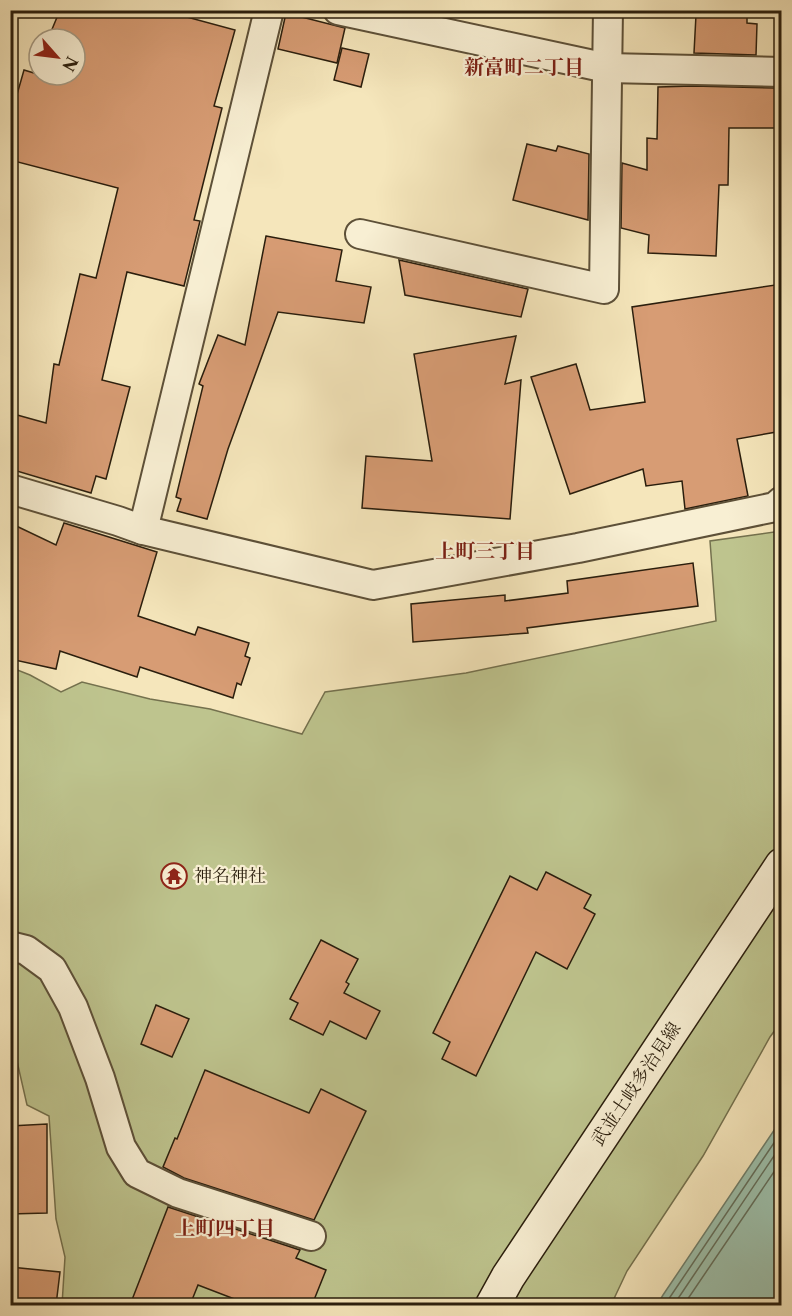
<svg xmlns="http://www.w3.org/2000/svg" width="792" height="1316" viewBox="0 0 792 1316" font-family="'Libre Caslon Text','Noto Serif JP',serif">
<style>
.green{fill:#bec48e;stroke:#74714e;stroke-width:1.5}
.water{fill:#9dc0ab;stroke:#6f7f6c;stroke-width:1.5}
.lines{fill:none;stroke-linecap:round;stroke-linejoin:round}
.shore{stroke:#646f5c;stroke-width:1.5}
.building{fill:#d79c74;stroke:#2a1e0d;stroke-width:1.5}
.minor-casing{stroke:#5d5038;stroke-width:32}
.secondary-casing{stroke:#2a1e0d;stroke-width:36}
.minor{stroke:#f8efd3;stroke-width:28}
.secondary{stroke:#f8efd3;stroke-width:33}
.labels{text-anchor:middle;stroke-width:4.5;stroke-linejoin:round;paint-order:stroke}
.poi-label{font-size:18px;fill:#2a1e0d;stroke:#f8efd3;text-anchor:start}
.street-label{font-size:18px;fill:#2a1e0d;stroke:#f8efd3}
.neighbourhood-label{font-size:20px;font-weight:bold;fill:#7a1f14;stroke:#f8efd3}
</style>
<rect width="100%" height="100%" fill="#f5e6bb"/>
<filter id="stains"><feTurbulence type="fractalNoise" baseFrequency=".00333" numOctaves="4"/><feColorMatrix values="0 0 0 0 .2 0 0 0 0 .09 0 0 0 0 .02 0 0 0 .5 -.17"/></filter>
<radialGradient id="worn" r=".72"><stop offset=".6" stop-color="#630" stop-opacity="0"/><stop offset="1" stop-color="#630" stop-opacity=".3"/></radialGradient>
<polygon class="green" points="781,531 781,1022 770,1037 703,1156 627,1271 611,1305 62,1305 65,1257 56,1219 49,1116 27,1105 11,1035 10,667 30,675 61,692 82,682 150,699 210,709 302,734 325,692 466,673 716,621 710,541"/>
<polygon class="water" points="781,1120 781,1305 657,1305 663,1295"/>
<g class="lines">
<g class="shore">
<polyline points="664,1306 782,1131"/>
<polyline points="673,1306 782,1144"/>
<polyline points="683,1306 782,1160"/>
</g>
</g>
<g class="building">
<polygon points="60,10 161,10 235,30 214,106 222,108 194,220 200,221 184,286 127,272 102,380 130,387 106,479 96,476 91,493 10,469 10,413 46,423 54,364 59,365 80,274 96,278 118,188 10,160 10,119 24,70 34,73 39,61 39,75 75,75 75,39 48,39"/>
<polygon points="719,10 747,10 747,23 757,24 756,55 694,53 696,15 719,16"/>
<polygon points="286,13 345,28 337,63 278,49"/>
<polygon points="342,48 369,54 361,87 334,80"/>
<polygon points="693,86 775,88 781,128 729,128 728,185 719,185 716,256 648,253 649,235 621,228 622,163 647,170 647,138 657,139 658,87"/>
<polygon points="527,144 556,151 558,146 589,154 588,220 513,200"/>
<polygon points="266,236 342,250 336,281 371,287 364,323 278,312 228,449 207,519 177,511 181,499 176,497 203,386 199,384 218,335 245,345"/>
<polygon points="399,260 528,289 521,317 405,295"/>
<polygon points="782,284 782,431 737,439 748,496 685,509 682,481 646,486 643,469 570,494 531,377 576,364 590,410 645,402 632,307"/>
<polygon points="516,336 505,384 521,380 510,519 362,508 366,456 432,461 414,354"/>
<polygon points="10,523 56,545 64,523 157,552 138,616 195,635 198,627 249,643 245,656 250,658 241,685 237,683 233,698 140,667 137,677 60,651 56,669 10,659"/>
<polygon points="693,563 698,606 527,628 528,633 413,642 411,604 505,595 505,601 568,593 567,581"/>
<polygon points="546,872 591,895 584,908 595,914 567,969 536,952 476,1076 442,1059 450,1042 433,1033 510,876 537,890"/>
<polygon points="321,940 358,959 346,982 349,984 344,993 380,1011 366,1039 330,1021 323,1035 290,1019 298,1003 290,999"/>
<polygon points="156,1005 189,1019 172,1057 141,1044"/>
<polygon points="205,1070 309,1113 321,1089 366,1111 314,1220 184,1178 163,1167 175,1138 177,1139"/>
<polygon points="47,1124 47,1213 10,1214 10,1126"/>
<polygon points="168,1207 300,1250 296,1258 326,1270 312,1305 250,1305 198,1285 190,1305 130,1305"/>
<polygon points="10,1267 60,1272 56,1305 10,1305"/>
</g>
<g class="lines">
<g class="minor-casing">
<g id="minor">
<polyline points="338,10 607,68 782,72"/>
<polyline points="360,234 604,289 608,10"/>
<polyline points="10,489 118,521 143,530 373,585 578,548 775,507 782,501"/>
<polyline points="143,530 269,10"/>
<polyline points="10,946 26,950 52,969 73,1007 100,1078 121,1147 137,1173 178,1193 311,1236"/>
</g>
</g>
<g class="secondary-casing">
<polyline id="secondary" points="492,1306 508,1277 782,865"/>
</g>
<use href="#minor" class="minor"/>
<use href="#secondary" class="secondary"/>
</g>
<defs>
<g id="temple-ring" transform="scale(1.35)"><circle r="9.5" fill="#f8efd3" stroke="#8f2418" stroke-width="1.5"/><path d="M0-6L5-2H3V0L6.5 2.5H4V6H1.5V3h-3V6H-4V2.5H-6.5L-3 0V-2H-5Z" fill="#8f2418"/></g>
</defs>
<g fill-rule="evenodd">
<use href="#temple-ring" x="174" y="876"/>
</g>
<g class="labels">
<g class="poi-label">
<text x="194" y="882">神名神社</text>
</g>
<g class="street-label">
<text transform="translate(636 1084) rotate(-56)" y="6">武並土岐多治見線</text>
</g>
<g class="neighbourhood-label">
<text x="524" y="74">新富町二丁目</text>
<text x="485" y="558">上町三丁目</text>
<text x="225" y="1235">上町四丁目</text>
</g>
</g>
<rect width="792" height="1316" fill="none" stroke="#f5e6bb" stroke-width="36"/>
<rect x="12" y="12" width="768" height="1292" fill="none" stroke="#2a1e0d" stroke-width="3"/>
<rect x="18" y="18" width="756" height="1280" fill="none" stroke="#2a1e0d" stroke-width="1.5"/>
<g transform="translate(57 57) rotate(118)"><circle r="28" fill="#f8efd3" stroke="#a69b84" stroke-width="1.5"/>
<path d="M0-4.5L10 22L0 15L-10 22Z" fill="#8f2418"/>
<text y="-9" font-size="16" font-weight="bold" text-anchor="middle" fill="#2a1e0d">N</text>
</g>
<rect width="100%" height="100%" filter="url(#stains)"/>
<rect width="100%" height="100%" fill="url(#worn)"/>
</svg>
